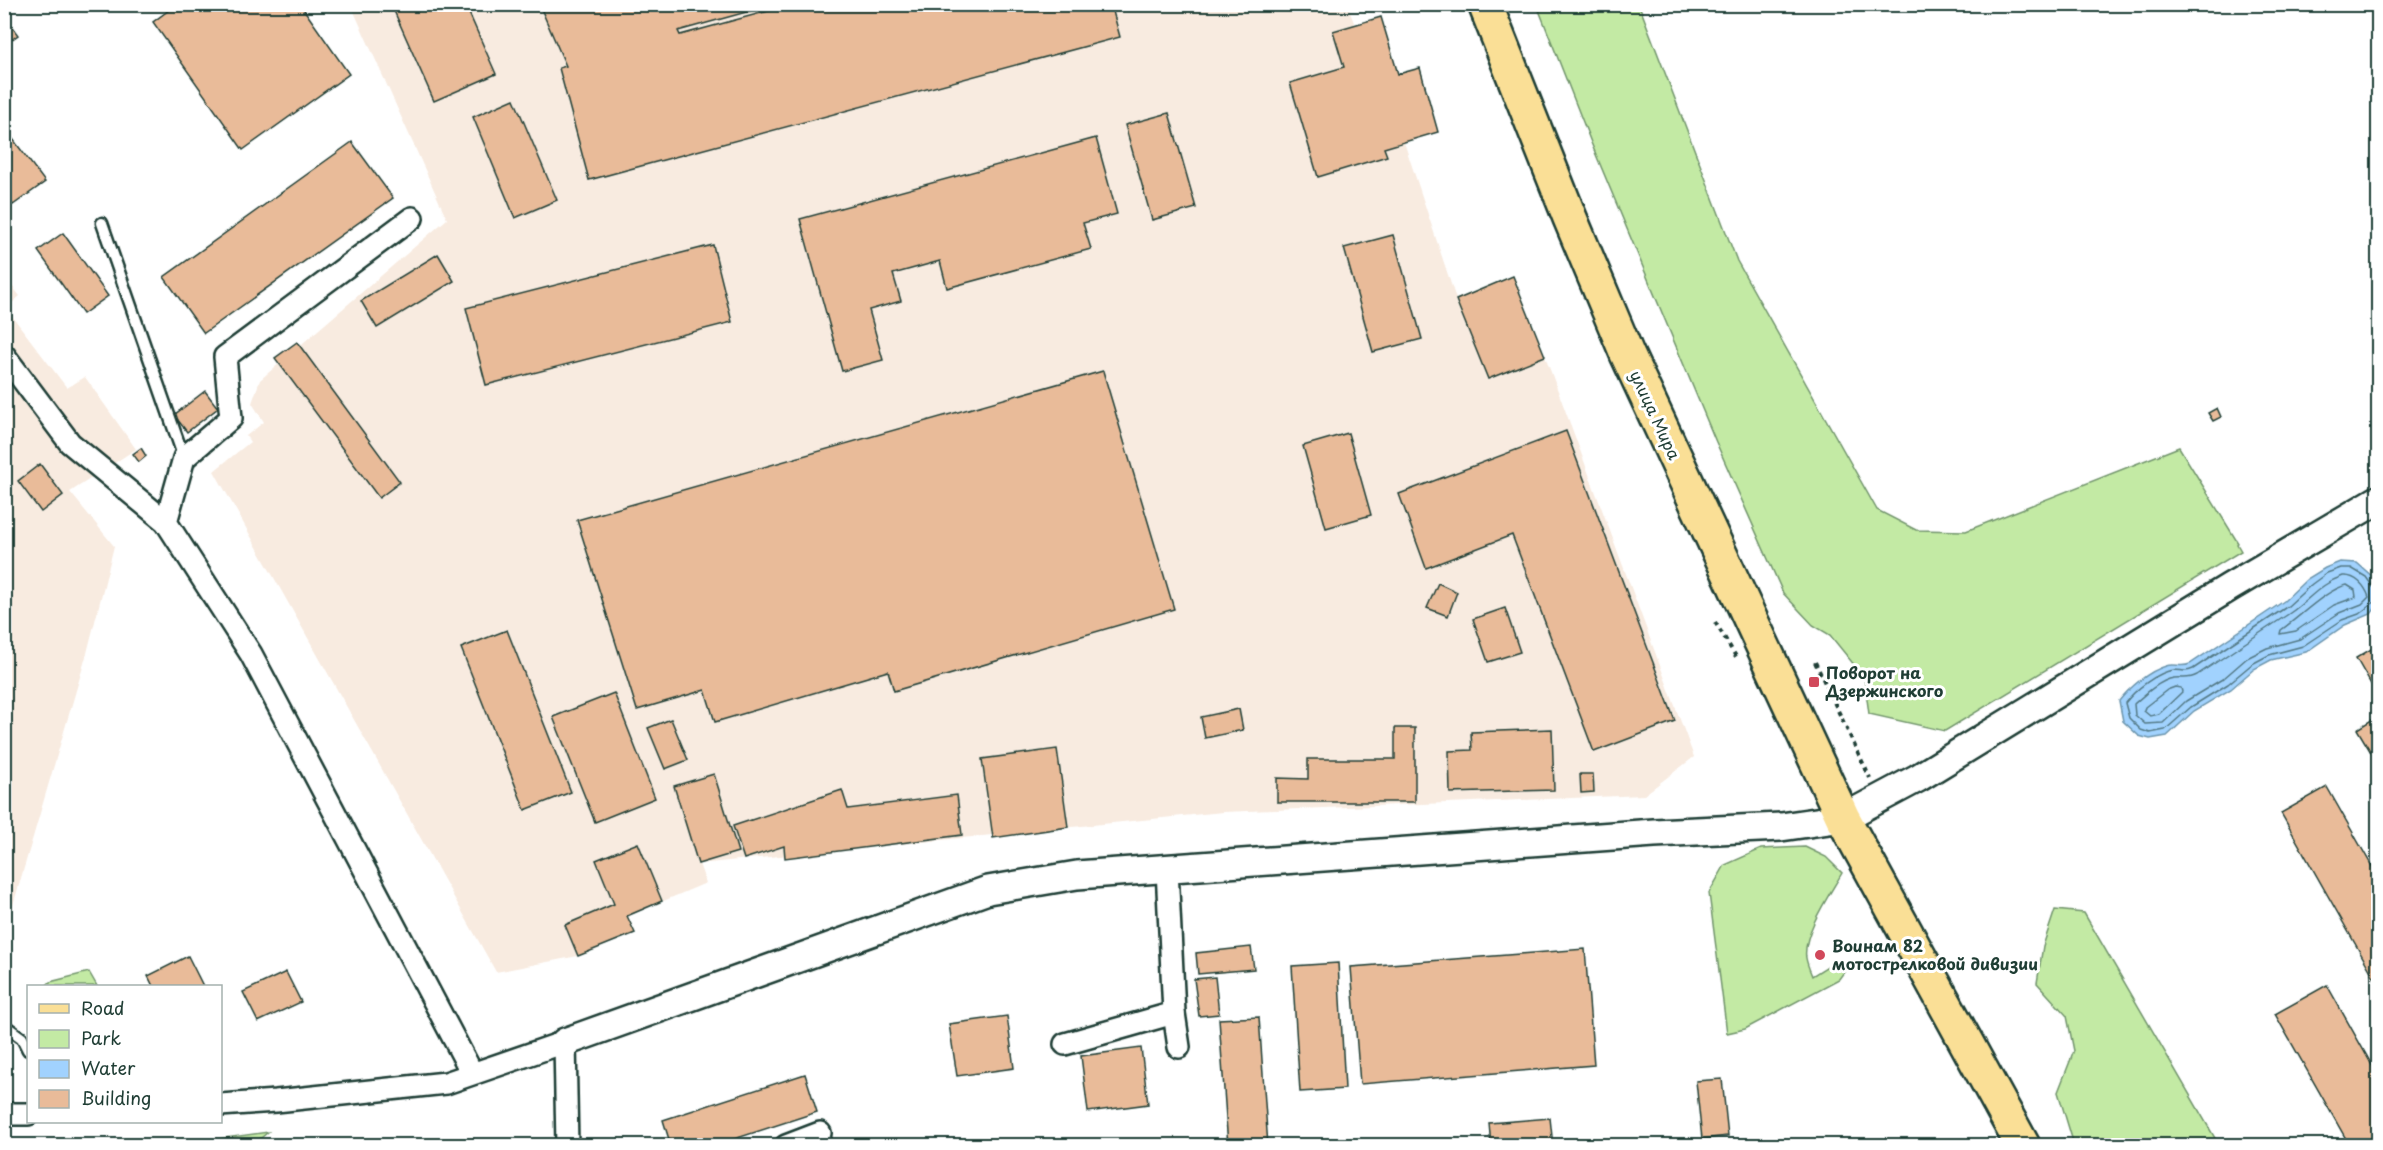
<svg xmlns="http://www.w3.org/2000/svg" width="2383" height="1150" viewBox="0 0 2383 1150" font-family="'Playpen Sans',sans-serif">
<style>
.built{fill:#f8ebe0}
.green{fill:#c3eaa4;stroke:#71946c;stroke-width:1.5}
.water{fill:#a1d2fe;stroke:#6d96ad;stroke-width:1.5}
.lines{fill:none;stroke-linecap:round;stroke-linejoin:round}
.shore{stroke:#537985;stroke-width:1.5}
.building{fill:#e9bb99;stroke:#1f3d34;stroke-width:1.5}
.service-casing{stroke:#1f3d34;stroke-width:15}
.minor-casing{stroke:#1f3d34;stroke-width:26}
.tertiary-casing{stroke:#1f3d34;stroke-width:32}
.primary-casing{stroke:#1f3d34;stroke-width:38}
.path{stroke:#1f3d34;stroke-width:4;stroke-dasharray:4.5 4.5;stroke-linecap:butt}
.service{stroke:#fff;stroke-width:10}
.minor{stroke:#fff;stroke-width:21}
.tertiary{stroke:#fff;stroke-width:27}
.primary{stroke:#fadf96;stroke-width:33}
.poi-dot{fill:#d1495b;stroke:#fff;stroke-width:2}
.labels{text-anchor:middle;stroke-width:6;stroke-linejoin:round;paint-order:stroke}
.street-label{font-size:16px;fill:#1f3d34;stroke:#fff}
.poi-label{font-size:16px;font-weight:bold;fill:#1f3d34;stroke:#fff;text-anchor:start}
</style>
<rect width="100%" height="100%" fill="#fff"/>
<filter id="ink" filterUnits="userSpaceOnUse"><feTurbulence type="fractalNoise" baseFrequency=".0167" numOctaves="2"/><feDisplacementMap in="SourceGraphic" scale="12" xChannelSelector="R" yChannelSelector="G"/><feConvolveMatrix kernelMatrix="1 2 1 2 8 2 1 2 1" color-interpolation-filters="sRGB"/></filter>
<g filter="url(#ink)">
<g class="built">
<polygon points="351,5 1347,5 1355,25 1381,17 1398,74 1420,68 1438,132 1404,142 1456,299 1513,276 1545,356 1694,757 1644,795 1223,812 699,864 706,883 628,916 635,933 578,956 496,972 214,471 250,442 246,436 264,422 252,403 260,380 447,219"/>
<polygon points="4,276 20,296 6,308 67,388 85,377 136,449 70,492 114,546 87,653 9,919 5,921"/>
</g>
<g class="green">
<polygon points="1537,5 1639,5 1737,261 1877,510 1916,530 1966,531 2179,447 2238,543 2237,544 2241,551 1945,731 1869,714 1864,677 1830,635 1813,625 1783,593 1716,442 1592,145"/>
<path d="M1805,847L1826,857L1842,873C1830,894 1802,934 1806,958C1807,964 1810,971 1812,976L1837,960L1849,965L1839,979L1745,1029L1727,1033L1709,893L1725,865L1761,849Z"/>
<polygon points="2055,910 2084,913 2219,1145 2074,1145 2058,1092 2074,1051 2067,1016 2037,983 2043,946"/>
<polygon points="89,972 97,986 46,986 50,982"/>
<polygon points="268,1132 253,1145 175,1145"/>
</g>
<path class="water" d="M2340,562L2357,563L2374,578L2378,588V605L2371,614L2345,625L2306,652L2271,660L2254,669L2231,689L2194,711L2167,736L2150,739L2139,736L2123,721L2119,701C2130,687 2149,671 2166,666C2174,663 2182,668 2190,664L2284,601L2307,579L2325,568Z"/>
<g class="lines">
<g class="shore">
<path d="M2343,576C2356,575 2365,586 2369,597L2362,604L2339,613L2300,639L2267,648L2247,658L2224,678L2186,701L2163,723L2145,724L2135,715L2134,704C2144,695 2160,680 2174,678C2183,677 2188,680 2197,675C2228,654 2259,634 2290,613C2309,600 2321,583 2343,576Z"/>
<path d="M2347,585L2355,590L2356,597L2334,605L2296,631L2280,634L2281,630C2300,617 2327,589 2347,585Z"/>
<path d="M2378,588L2373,587L2366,577L2351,568H2341L2327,573L2312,584L2288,606L2193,669C2185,673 2182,670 2174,670C2157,672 2135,690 2125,703L2129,718L2141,730L2150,733L2165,730L2191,707L2228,684L2252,664L2269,655L2303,646L2342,620L2359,614L2373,603L2378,602"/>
<polygon points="2175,687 2181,688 2182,692 2159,714 2150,716 2144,711 2145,707 2167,690"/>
</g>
</g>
<g class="building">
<polygon points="177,4 300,4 349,74 243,150 153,22"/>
<polygon points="391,4 465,4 496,74 434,101"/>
<polygon points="539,4 748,4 750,11 678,31 680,35 794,4 1111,4 1120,37 589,180 559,68 566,66"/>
<polygon points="4,16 18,35 4,45"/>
<polygon points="1381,17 1398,74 1420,68 1438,132 1384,148 1387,156 1318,177 1290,83 1344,67 1333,31"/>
<polygon points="514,99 557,200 515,218 473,117"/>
<polygon points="1169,113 1196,208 1152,220 1125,125"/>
<polygon points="4,127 45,182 13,205 4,193"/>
<polygon points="1096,138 1117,214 1083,223 1091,249 947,288 940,261 893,274 901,301 869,310 883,360 842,371 800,219"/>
<polygon points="352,142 393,198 204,333 164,277"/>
<polygon points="63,233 108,296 83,314 38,251"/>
<polygon points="1393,235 1422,339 1373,352 1344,248"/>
<polygon points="713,245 732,322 486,385 466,308"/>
<polygon points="438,254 454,281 377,328 361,301"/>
<polygon points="1513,276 1545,356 1488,379 1456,300"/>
<polygon points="297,342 400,482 379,498 275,358"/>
<polygon points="1103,371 1174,609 894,691 888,671 715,722 705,690 637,710 577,520"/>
<polygon points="205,391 218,408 187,432 174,415"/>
<polygon points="2217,408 2221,417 2213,421 2208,413"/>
<polygon points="1566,431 1675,721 1594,752 1512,535 1426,568 1399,494"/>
<polygon points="1348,433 1371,515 1326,528 1303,446"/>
<polygon points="141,448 146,456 139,462 133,454"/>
<polygon points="40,464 63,495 41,512 18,481"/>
<polygon points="1438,583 1457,592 1448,616 1427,608"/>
<polygon points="1505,608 1520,652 1488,662 1473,619"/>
<polygon points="507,630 571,792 525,810 461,648"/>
<polygon points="2378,645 2378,692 2376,693 2356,658"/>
<polygon points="614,693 655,798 595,822 553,717"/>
<polygon points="1239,709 1243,730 1205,738 1201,717"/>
<polygon points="2378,716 2378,764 2357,729"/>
<polygon points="671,719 688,760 665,769 648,728"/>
<polygon points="1395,728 1415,728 1415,802 1277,802 1277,778 1308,779 1308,759 1395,759"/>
<polygon points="1552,729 1554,790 1450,793 1449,751 1472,750 1471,732"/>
<polygon points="1057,749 1068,827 993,838 982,759"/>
<polygon points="714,774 738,852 698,864 674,786"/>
<polygon points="1580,774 1593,774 1594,792 1581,793"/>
<polygon points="2327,787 2378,877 2378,984 2281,813"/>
<polygon points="842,790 848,809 957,795 962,835 785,858 784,846 744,859 733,826"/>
<polygon points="638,843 662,901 627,916 635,933 578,956 565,925 614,904 596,860"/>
<polygon points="1251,947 1254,969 1198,974 1196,953"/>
<polygon points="1585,949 1594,1065 1360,1084 1351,967"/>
<polygon points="188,956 203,986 153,986 148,976"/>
<polygon points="1338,963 1345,1089 1300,1092 1292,966"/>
<polygon points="286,972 301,1002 258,1022 243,992"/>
<polygon points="1215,977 1219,1014 1199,1016 1194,979"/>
<polygon points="2327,985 2378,1076 2378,1146 2350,1146 2275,1014"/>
<polygon points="1007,1016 1014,1068 957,1076 949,1024"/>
<polygon points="1259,1017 1268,1146 1228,1146 1219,1019"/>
<polygon points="1141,1048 1148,1104 1088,1112 1081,1056"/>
<polygon points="805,1074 817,1112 713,1146 671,1146 663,1120"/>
<polygon points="1722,1079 1728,1136 1702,1139 1696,1081"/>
<polygon points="1550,1118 1553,1146 1491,1146 1489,1123"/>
</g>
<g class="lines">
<g class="service-casing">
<g id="service">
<polyline points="102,223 184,458"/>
<polyline points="4,1025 22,1038 28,1050"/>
</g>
</g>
<g class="minor-casing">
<g id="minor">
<polyline points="4,355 70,443 166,522 251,654 472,1073"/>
<polyline points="166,522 184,458 231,418 225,357 412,218"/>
<polyline points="1167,869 1174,1013 1179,1047"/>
<polyline points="1065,1044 1174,1013"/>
<polyline points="220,1105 276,1101 446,1083 565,1042 567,1146"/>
<polyline points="4,1114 28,1114"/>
<polyline points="786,1146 820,1133"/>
</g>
</g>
<g class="tertiary-casing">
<polyline id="tertiary" points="565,1042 988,890 1077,875 1654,833 1781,827 1843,818 1918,778 2230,587 2378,500"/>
</g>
<g class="primary-casing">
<polyline id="primary" points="1485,4 1570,218 1627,354 1843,818 2023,1146"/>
</g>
<g class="path">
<polyline points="1715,622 1738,660"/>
<polyline points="1815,662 1870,778"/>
</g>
<use href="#service" class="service"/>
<use href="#minor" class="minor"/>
<use href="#tertiary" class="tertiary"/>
<use href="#primary" class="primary"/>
</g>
</g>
<g class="poi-dot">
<rect x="1808" y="676" width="12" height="12" rx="3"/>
<circle cx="1820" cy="955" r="6"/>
</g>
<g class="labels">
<g class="street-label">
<text transform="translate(1655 415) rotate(65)" y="6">улица Мира</text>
</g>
<g class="poi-label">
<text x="1826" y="679">Поворот на<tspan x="1826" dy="18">Дзержинского</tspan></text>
<text x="1832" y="952">Воинам 82<tspan x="1832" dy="18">мотострелковой дивизии</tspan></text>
</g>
</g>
<rect width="2383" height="1150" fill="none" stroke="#fff" stroke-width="24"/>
<rect x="12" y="12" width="2359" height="1126" fill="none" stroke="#1f3d34" stroke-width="2" filter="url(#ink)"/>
<rect x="27" y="985" width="195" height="138" fill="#ffffff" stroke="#a5b1ae" stroke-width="1.5"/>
<rect x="39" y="1004" width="30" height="9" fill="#fadf96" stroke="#a5b1ae" stroke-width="1.5"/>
<text x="81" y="1015" font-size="18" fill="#1f3d34">Road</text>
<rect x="39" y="1030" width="30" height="18" fill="#c3eaa4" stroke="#a5b1ae" stroke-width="1.5"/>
<text x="81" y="1045" font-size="18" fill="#1f3d34">Park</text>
<rect x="39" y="1060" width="30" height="18" fill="#a1d2fe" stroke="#a5b1ae" stroke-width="1.5"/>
<text x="81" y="1075" font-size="18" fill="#1f3d34">Water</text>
<rect x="39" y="1090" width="30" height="18" fill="#e9bb99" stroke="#a5b1ae" stroke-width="1.5"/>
<text x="81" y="1105" font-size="18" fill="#1f3d34">Building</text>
</svg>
